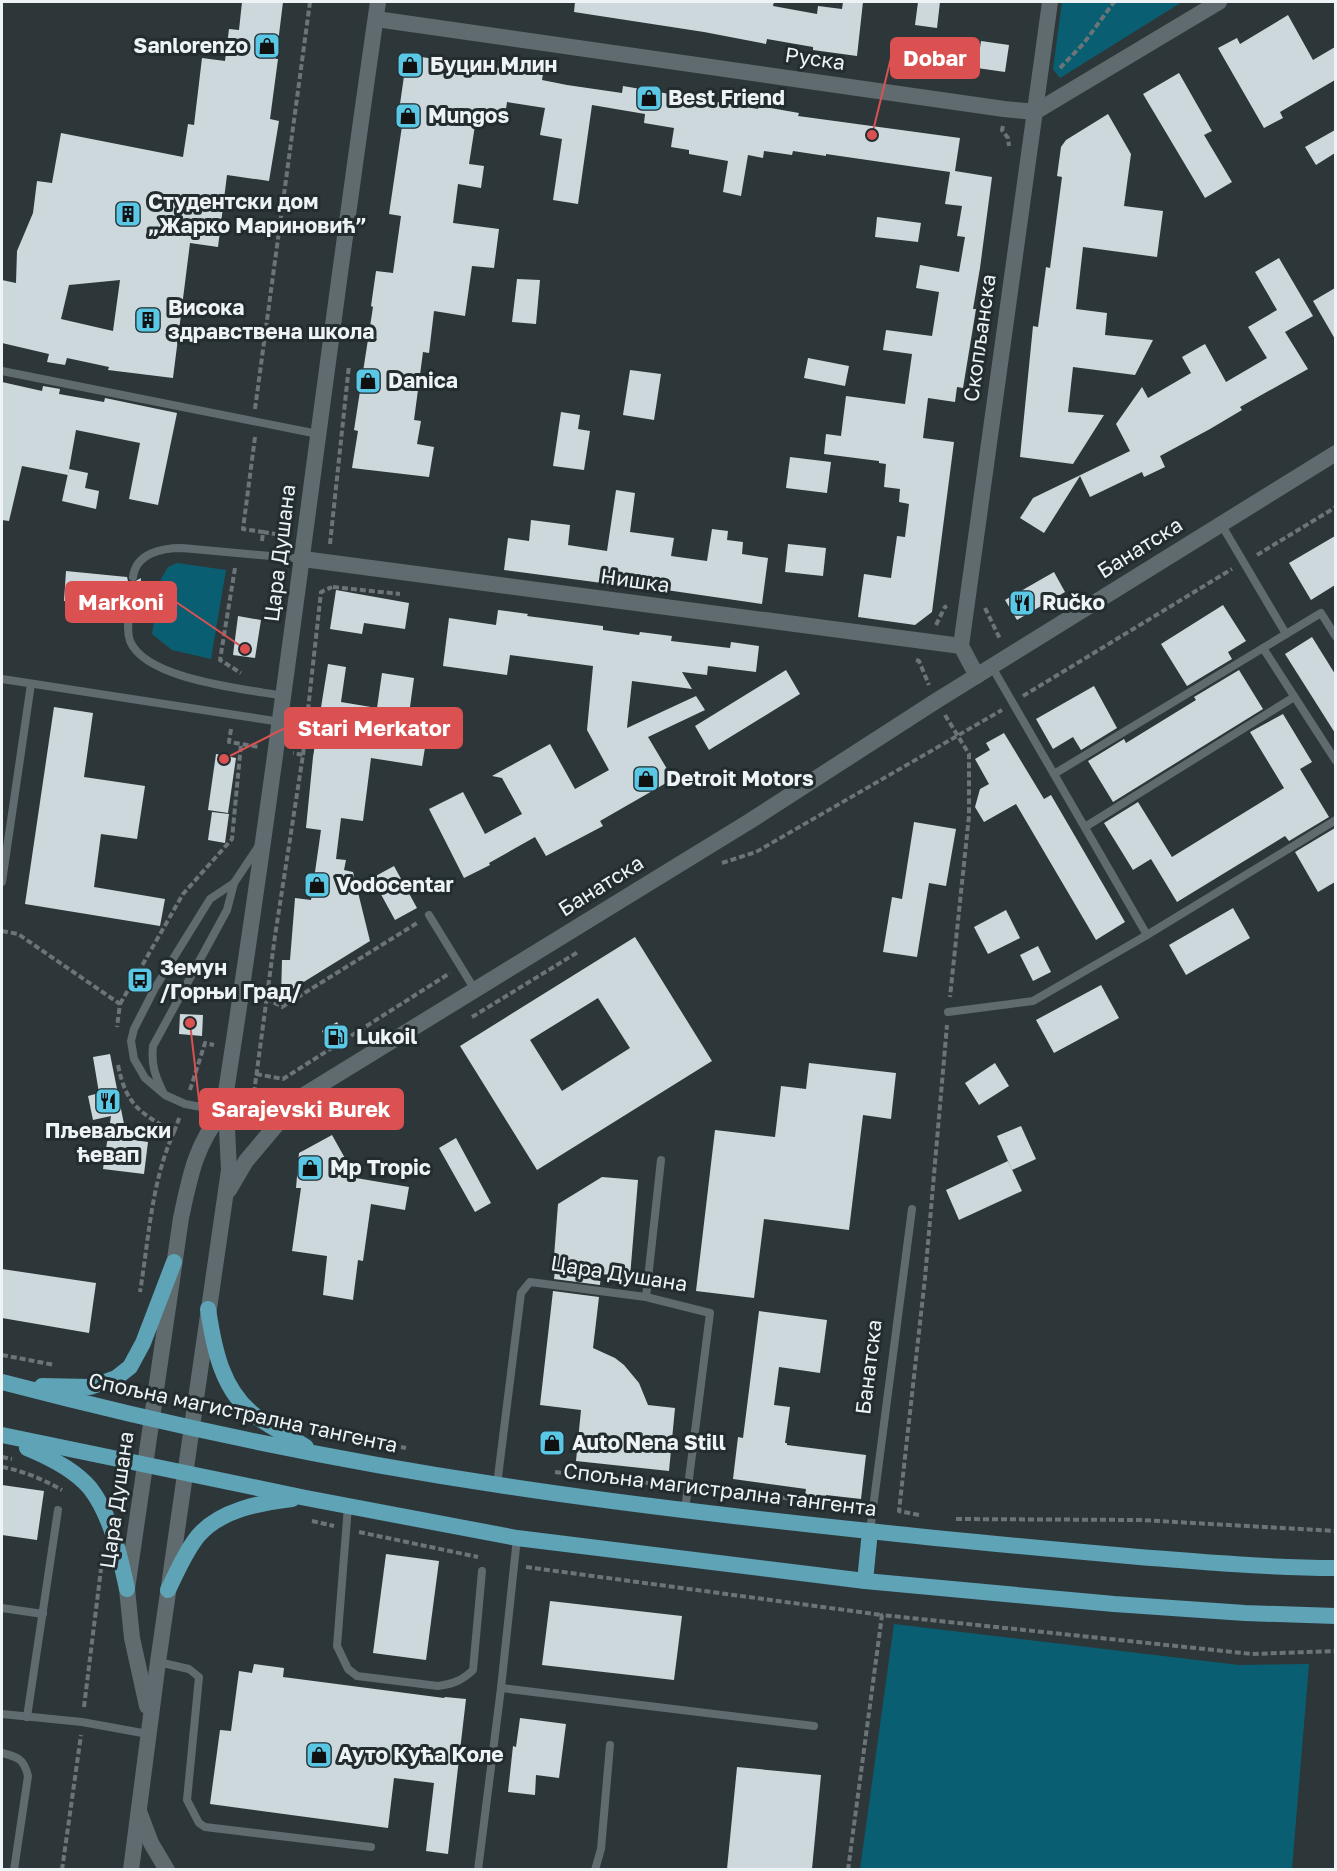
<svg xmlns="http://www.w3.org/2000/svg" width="1337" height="1871" viewBox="0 0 1337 1871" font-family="'Golos Text',sans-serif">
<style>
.green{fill:#095f71}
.building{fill:#ccd8dc;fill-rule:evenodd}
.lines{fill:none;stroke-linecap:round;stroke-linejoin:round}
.path{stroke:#6c7477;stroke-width:4;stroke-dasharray:6 3;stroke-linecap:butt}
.service{stroke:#606b6f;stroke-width:8}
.minor{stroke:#606b6f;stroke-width:16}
.secondary{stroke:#606b6f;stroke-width:16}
.primary{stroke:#5ea3b6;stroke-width:16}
.labels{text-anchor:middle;stroke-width:6;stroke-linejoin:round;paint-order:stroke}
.poi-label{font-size:21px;font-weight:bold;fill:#eef4f6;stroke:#232d30;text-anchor:start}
.street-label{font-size:21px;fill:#eef4f6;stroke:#232d30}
.leader{fill:none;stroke:#db5151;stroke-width:2}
.callout-dot{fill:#db5151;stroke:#232d30;stroke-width:2}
.callout{fill:#db5151;stroke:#db5151;stroke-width:2}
.callout-label{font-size:22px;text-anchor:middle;font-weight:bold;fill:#fff}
</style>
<rect width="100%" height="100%" fill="#2d373a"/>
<g class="green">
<polygon points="1062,2 1182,2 1060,78 1053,69"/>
<polygon points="177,563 226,570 211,659 172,650 152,634 161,579 168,567"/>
<polygon points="894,1624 1239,1665 1309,1664 1292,1869 860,1869"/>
</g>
<g class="building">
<path d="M242,2H283L276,59H278L270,119L279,121L269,181L227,175L218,247L190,243L173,378L108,370L109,367L67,358L65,365L47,362L49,354L2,343V280L16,283L17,251L33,213L37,181L52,183L61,133L183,157L188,124L194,125L202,58L225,61L229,29L239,30ZM120,280L113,331L61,319L69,285Z"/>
<polygon points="575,2 774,2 773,6 817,14 818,6 842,9 843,2 863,2 857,56 813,50 813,47 767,39 766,44 704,32 574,12"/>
<polygon points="918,2 940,2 937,28 915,25"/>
<polygon points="1288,15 1313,60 1335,47 1335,80 1280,112 1283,118 1264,128 1218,48 1237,38 1240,44"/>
<polygon points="981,41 1009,45 1005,72 977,68"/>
<polygon points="407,55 543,74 542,80 567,85 622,93 623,86 758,109 759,106 799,113 798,116 960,138 955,171 992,177 980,268 973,309 976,309 963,388 957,387 955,402 928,398 923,438 954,442 932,612 915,625 858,617 864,574 891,578 897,536 905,537 909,504 899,502 900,489 884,487 886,464 879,463 879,461 824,454 826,434 841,436 846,396 905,404 912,354 883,350 886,330 932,336 939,292 916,288 920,265 959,272 965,237 957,236 962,206 945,204 950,172 826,154 826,156 793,151 792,155 764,151 763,158 748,155 741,196 723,192 728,161 689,154 689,150 671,147 674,128 644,123 645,114 592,105 578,204 553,200 562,139 540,135 545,108 507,102 504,123 476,119 469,164 484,166 481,188 458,184 453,223 499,229 494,268 472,266 465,316 434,311 429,353 423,352 414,420 421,421 417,444 434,447 429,477 352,468 358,431 354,430 373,307 371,306 376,271 393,273 401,216 389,214 402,126 397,125"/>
<polygon points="1179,73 1212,131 1204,135 1232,182 1205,198 1143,94"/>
<polygon points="1108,114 1131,154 1124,206 1163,211 1157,257 1083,247 1076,309 1107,313 1105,335 1153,340 1135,375 1073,367 1068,412 1104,415 1073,464 1020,457 1033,326 1038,327 1046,267 1050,268 1062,177 1057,176 1061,147 1066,140"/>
<polygon points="1335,130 1335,153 1316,165 1305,147"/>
<polygon points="877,217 921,223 918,242 875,237"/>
<polygon points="1279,258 1313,316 1285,332 1308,369 1240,407 1242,410 1210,429 1160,456 1165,467 1144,477 1142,472 1090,497 1080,476 1044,533 1020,518 1033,498 1130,451 1116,424 1142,387 1148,398 1191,373 1182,357 1205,344 1226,382 1267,358 1248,327 1277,310 1255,272"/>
<polygon points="517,279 540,280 536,324 512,322"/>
<polygon points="1335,288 1335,339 1313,301"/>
<polygon points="808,358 849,366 845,386 804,378"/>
<polygon points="630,370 661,374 654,420 623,415"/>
<polygon points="2,382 42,391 43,386 60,389 59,394 104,402 105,398 177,413 158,505 129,499 140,443 76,430 68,475 22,466 9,521 2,520"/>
<polygon points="561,412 580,415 578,429 590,431 584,470 553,466"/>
<polygon points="790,457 831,462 827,493 786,488"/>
<polygon points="69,469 88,473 85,488 99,491 96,509 62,501"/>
<polygon points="616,490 635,493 630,532 674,538 671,556 707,561 712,529 728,531 727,540 743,542 742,554 768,558 762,604 632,585 632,587 504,570 508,538 529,541 531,520 570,525 568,545 607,551"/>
<polygon points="1335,536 1335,585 1311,600 1289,563"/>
<polygon points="788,544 826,548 823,576 785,572"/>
<polygon points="66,571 127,577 128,581 132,583 141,578 138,615 135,614 130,608 126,608 123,613 95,611 96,604 64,601"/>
<polygon points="1054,572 1065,592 1017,620 1005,600"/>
<polygon points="336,590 409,603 405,629 364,623 362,634 330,629"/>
<polygon points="1223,605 1246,641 1228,652 1232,659 1187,686 1161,644"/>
<polygon points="498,610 528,614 527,616 603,626 603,630 639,635 640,632 672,636 671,641 730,648 731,642 759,646 756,672 708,666 707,675 682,672 692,689 632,681 627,728 696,696 705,710 648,737 673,779 600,821 603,826 546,856 535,837 489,863 490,865 464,878 429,809 463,792 485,834 522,814 502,778 492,776 550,744 575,789 609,770 587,730 593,666 510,655 507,675 443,666 449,618 496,625"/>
<polygon points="238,616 261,620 255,658 233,655"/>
<polygon points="1312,637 1335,674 1335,733 1285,654"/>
<polygon points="328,664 346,667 341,702 377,708 382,673 414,678 409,714 430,717 422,766 371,758 363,821 341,818 336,859 346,860 344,870 353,872 370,941 281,996 282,960 290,960 295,898 311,900 321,830 306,828 313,757"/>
<polygon points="786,670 800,694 709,750 695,726"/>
<polygon points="1239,670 1263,709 1113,802 1088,761 1124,739 1126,743 1196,700 1194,697"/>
<polygon points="1094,686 1117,728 1081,750 1073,737 1053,749 1036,719"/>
<polygon points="54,707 93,713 84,777 145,786 137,839 101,834 94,887 165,899 160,926 25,904"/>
<polygon points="1283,714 1312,762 1300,769 1329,817 1289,841 1285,836 1177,902 1151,859 1133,870 1104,823 1138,802 1172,857 1284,788 1250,732"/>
<polygon points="1004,733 1044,799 1051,795 1125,922 1096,940 1016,804 984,822 975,807 980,789 989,784 975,759 990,750 986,743"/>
<polygon points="216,754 236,758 228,813 208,810"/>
<polygon points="212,812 229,814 225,843 208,840"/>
<polygon points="914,822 956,829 946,886 929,883 917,957 883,952 892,897 902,899"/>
<polygon points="1335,828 1335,882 1318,892 1295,852"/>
<polygon points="394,866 417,908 395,920 372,878"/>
<polygon points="1233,908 1250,938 1186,975 1169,945"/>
<polygon points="1006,910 1020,938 988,954 974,927"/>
<path d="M635,937L712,1061L537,1170L460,1046ZM598,998L630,1048L562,1091L530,1040Z"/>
<polygon points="1038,946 1051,972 1033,981 1020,955"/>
<polygon points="1101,985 1119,1018 1054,1053 1036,1020"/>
<polygon points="180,1014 203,1015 202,1036 179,1034"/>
<polygon points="337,1022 347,1038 332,1047 322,1031"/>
<polygon points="110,1054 127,1139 148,1142 144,1174 103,1169 111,1116 93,1120 88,1096 99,1093 93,1057"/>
<polygon points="809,1063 896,1073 891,1119 863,1115 849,1230 764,1219 754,1298 696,1291 715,1130 775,1137 781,1086 806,1089"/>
<polygon points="995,1063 1009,1086 979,1105 965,1083"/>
<polygon points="1021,1126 1036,1159 1012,1170 997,1136"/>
<polygon points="332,1135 356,1178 409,1187 405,1210 371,1204 363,1261 358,1260 353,1300 323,1295 327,1256 292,1251 301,1188 296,1188 299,1153"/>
<polygon points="456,1138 491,1203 475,1212 439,1148"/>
<polygon points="1008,1161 1022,1191 959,1220 946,1190"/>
<polygon points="602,1177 638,1180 630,1277 601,1274 600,1285 554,1279 555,1270 553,1270 558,1204"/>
<polygon points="2,1269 96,1283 89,1333 2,1318"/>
<polygon points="553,1291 599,1297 593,1348 615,1358 624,1365 639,1383 648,1405 675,1408 669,1471 576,1461 581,1410 540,1405"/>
<polygon points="759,1311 827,1320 820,1373 779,1367 774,1405 790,1407 785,1443 787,1443 787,1445 866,1455 861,1499 826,1495 826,1498 805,1496 806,1489 733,1479 738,1437 743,1438"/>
<polygon points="2,1485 44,1491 37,1540 2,1535"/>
<polygon points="386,1554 439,1561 426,1660 373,1653"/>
<polygon points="550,1601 682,1616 674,1680 542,1665"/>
<polygon points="254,1664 284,1668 283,1677 444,1698 445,1697 466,1699 448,1854 426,1851 434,1783 394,1778 388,1828 210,1804 220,1730 231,1731 239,1671 252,1673"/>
<polygon points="520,1718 566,1724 559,1778 536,1775 535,1795 508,1792 513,1746 516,1747"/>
<polygon points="737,1767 821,1775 812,1869 727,1869"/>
</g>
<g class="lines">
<g class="path">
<polyline points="1060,68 1084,43 1114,2"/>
<polyline points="1003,126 1002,130 1008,138 1009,146"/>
<polyline points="255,409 310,2"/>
<polyline points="255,437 243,529 263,532"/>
<polyline points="262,541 263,532 288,536"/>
<polyline points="330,544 349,365"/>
<polyline points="1257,555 1336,507"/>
<polyline points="235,568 220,660 241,673"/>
<polyline points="333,587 400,594"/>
<polyline points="985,608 1000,639"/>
<polyline points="936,625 945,607 947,606"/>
<polyline points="916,660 919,661 929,685"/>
<polyline points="1023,696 1232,569"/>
<polyline points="945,715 969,754 969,816 950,997"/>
<polyline points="231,729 229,742 259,747"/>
<polyline points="303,755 321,592 332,587"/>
<polyline points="722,863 756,852 1002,710"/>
<polyline points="2,931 18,934 120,1004 117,1027"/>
<polyline points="266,998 282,1007 417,923"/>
<polyline points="120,1004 183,894 232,839 241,744"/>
<polyline points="472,1017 578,952"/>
<path d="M118,1065C126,1105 140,1113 174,1132C151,1183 149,1238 140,1292"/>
<polyline points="256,1074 283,1079 450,973"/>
<polyline points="190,1090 205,1043 214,1045"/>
<polyline points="254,1093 275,936 303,755 293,753"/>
<polyline points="302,1124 313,1122 323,1107"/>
<polyline points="174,1132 180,1116"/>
<polyline points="2,1355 55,1365"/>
<polyline points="313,1428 406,1448"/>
<polyline points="2,1457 12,1459"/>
<path d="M2,1467C24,1471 42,1479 62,1490"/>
<polyline points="555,1472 673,1486"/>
<polyline points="701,1489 861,1506"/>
<polyline points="919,1515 899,1511 925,1278 947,1025"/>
<polyline points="956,1519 1140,1520 1336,1531"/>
<polyline points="312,1521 334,1526"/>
<polyline points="359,1532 478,1557"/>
<polyline points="526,1567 882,1615"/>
<polyline points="84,1707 101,1569"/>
<polyline points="62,1870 81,1735"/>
<polyline points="848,1870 882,1615 1252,1654 1336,1651"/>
</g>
<g class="service">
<polyline points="2,371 318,434"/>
<polyline points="1221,524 1286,634"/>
<path d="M133,577C136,553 162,548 182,548L303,559"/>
<path d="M129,614C128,623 127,632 130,641C146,680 246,689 284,696"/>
<polyline points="1263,648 1336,761"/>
<polyline points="992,667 1147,935"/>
<polyline points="2,679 281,722"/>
<polyline points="1054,774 1321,613 1336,637"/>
<polyline points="1085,827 1294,697"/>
<polyline points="2,882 31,684"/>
<polyline points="429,915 475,990"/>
<polyline points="948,1012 1033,1001 1147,935 1336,820"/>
<path d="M163,1092C155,1076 151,1064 153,1046L227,910L234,883"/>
<polyline points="223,1111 185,1104 165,1095 145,1078 134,1059 131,1041 134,1029 155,988 210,899 234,883 258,847"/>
<polyline points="646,1297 661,1160"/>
<polyline points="497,1485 521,1293 530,1282 646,1297 710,1313 685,1510"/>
<path d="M348,1506L337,1646L348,1669L357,1676L438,1686C453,1684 463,1680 473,1670L482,1571"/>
<polyline points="870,1531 912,1209"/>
<polyline points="2,1608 43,1614"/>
<polyline points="158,1662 189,1669 199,1677 187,1800 199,1823 205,1827 371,1847"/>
<polyline points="501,1688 814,1726"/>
<polyline points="2,1714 82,1722 148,1734"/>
<polyline points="27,1717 58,1510"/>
<path d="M2,1753C18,1757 24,1759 28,1776L14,1870"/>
<polyline points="478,1870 501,1688 517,1538"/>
<polyline points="595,1870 601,1849 610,1745"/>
</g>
<g class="minor">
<polyline points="376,19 1004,109 1035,112 1219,2"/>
<polyline points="303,559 961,646"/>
<polyline points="977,676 961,646 1050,2"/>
<path d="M223,1111C258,1116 267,1111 299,1098L750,821L936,701L1336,453"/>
</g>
<g class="secondary">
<polyline points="229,1190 246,1161 299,1098"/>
<path d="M147,1706L132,1638L127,1589L181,1218C190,1176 195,1146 223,1111"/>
<polyline points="140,1814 151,1843 167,1870"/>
<path d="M131,1870L158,1662L229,1170L227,1128L223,1111C281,742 324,371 378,2"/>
</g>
<g class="primary">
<path d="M208,1309C214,1349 222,1392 257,1417C273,1428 290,1437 306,1447"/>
<path d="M2,1382C166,1425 332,1460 499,1485C622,1504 746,1518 869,1531C959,1541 1049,1549 1139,1557C1205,1562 1270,1568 1336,1568"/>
<polyline points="42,1386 90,1387 116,1378 130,1367 143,1343 174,1262"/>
<polyline points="2,1435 306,1498 517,1538 865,1581 1114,1604 1245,1613 1336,1616"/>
<path d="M27,1448C49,1457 74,1469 90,1488C111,1515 120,1556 127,1589"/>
<polyline points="865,1581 870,1531"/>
<path d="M168,1590C177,1572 185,1552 198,1536C220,1510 259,1503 292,1499"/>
</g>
</g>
<defs>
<g id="shop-square" transform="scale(1.35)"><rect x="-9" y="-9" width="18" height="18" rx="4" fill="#5ac8e5" stroke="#232d30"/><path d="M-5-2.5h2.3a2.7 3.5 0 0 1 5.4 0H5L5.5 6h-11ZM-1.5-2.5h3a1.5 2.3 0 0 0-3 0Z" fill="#111"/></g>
<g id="building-square" transform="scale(1.35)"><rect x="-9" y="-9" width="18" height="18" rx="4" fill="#5ac8e5" stroke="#232d30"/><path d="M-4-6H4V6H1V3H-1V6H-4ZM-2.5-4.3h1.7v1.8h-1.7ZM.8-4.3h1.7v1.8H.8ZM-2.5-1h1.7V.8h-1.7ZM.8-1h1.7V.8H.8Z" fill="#111"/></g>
<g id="restaurant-square" transform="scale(1.35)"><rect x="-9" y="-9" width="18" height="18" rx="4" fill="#5ac8e5" stroke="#232d30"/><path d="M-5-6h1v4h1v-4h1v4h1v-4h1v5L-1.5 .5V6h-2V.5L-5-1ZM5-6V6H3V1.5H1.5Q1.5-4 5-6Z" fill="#111"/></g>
<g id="bus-square" transform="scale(1.35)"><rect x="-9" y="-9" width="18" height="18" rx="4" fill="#5ac8e5" stroke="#232d30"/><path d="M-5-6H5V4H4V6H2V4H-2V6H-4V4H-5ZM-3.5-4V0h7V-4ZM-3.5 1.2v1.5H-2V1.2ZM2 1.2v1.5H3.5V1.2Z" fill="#111"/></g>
<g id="fuel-square" transform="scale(1.35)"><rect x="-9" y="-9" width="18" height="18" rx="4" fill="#5ac8e5" stroke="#232d30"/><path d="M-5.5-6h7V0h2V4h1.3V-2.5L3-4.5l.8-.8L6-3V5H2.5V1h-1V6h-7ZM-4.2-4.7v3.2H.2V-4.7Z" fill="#111"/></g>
</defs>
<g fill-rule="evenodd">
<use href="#shop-square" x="267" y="46"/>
<use href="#shop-square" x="410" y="65"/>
<use href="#shop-square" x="649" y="98"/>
<use href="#shop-square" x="408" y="116"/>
<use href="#building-square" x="128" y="214"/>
<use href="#building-square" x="148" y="320"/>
<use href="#shop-square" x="368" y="381"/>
<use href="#restaurant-square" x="1022" y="603"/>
<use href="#shop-square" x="646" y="779"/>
<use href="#shop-square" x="317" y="885"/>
<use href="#bus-square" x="140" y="980"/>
<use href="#fuel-square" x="336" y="1037"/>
<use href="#restaurant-square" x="108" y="1101"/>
<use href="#shop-square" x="310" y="1168"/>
<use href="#shop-square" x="552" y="1443"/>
<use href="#shop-square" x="319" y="1755"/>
</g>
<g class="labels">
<g class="poi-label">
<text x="248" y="53" text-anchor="end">Sanlorenzo</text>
<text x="430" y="72">Буцин Млин</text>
<text x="668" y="105">Best Friend</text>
<text x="428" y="123">Mungos</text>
<text x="148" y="209">Студентски дом<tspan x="148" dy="24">„Жарко Мариновић”</tspan></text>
<text x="168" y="315">Висока<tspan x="168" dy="24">здравствена школа</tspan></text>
<text x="388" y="388">Danica</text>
<text x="1042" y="610">Ručko</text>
<text x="666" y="786">Detroit Motors</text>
<text x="336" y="892">Vodocentar</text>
<text x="160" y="975">Земун<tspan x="160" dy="24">/Горњи Град/</tspan></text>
<text x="356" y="1044">Lukoil</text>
<text x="108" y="1138" text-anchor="middle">Пљеваљски<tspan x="108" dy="24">ћевап</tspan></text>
<text x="330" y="1175">Mp Tropic</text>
<text x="572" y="1450">Auto Nena Still</text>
<text x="338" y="1762">Ауто Кућа Коле</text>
</g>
<g class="street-label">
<text transform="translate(815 59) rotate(8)" y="7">Руска</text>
<text transform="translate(980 338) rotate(-82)" y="7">Скопљанска</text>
<text transform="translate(1140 548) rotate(-32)" y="7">Банатска</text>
<text transform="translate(280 553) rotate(-83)" y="7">Цара Душана</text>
<text transform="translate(635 581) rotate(8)" y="7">Нишка</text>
<text transform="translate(601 886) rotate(-32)" y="7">Банатска</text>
<text transform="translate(619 1274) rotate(9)" y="7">Цара Душана</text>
<text transform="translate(869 1367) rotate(-83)" y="7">Банатска</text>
<text transform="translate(243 1413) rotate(12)" y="7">Спољна магистрална тангента</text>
<text transform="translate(720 1490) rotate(7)" y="7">Спољна магистрална тангента</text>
<text transform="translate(117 1500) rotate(-82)" y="7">Цара Душана</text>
</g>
</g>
<path class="leader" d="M872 135L891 58M245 649L176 602M224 759L285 728M190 1023L200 1109"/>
<g class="callout-dot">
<circle cx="872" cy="135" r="6"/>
<circle cx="245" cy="649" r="6"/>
<circle cx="224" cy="759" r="6"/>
<circle cx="190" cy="1023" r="6"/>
</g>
<g class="callout">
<rect x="891" y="38" width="88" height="40" rx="6"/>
<rect x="66" y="582" width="110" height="40" rx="6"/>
<rect x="285" y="708" width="177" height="40" rx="6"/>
<rect x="200" y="1089" width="203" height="40" rx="6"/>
</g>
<g class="callout-label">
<text x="935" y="66">Dobar</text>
<text x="121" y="610">Markoni</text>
<text x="374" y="736">Stari Merkator</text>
<text x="301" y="1117">Sarajevski Burek</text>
</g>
<rect width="1337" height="1871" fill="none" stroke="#eef4f6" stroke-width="6"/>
</svg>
